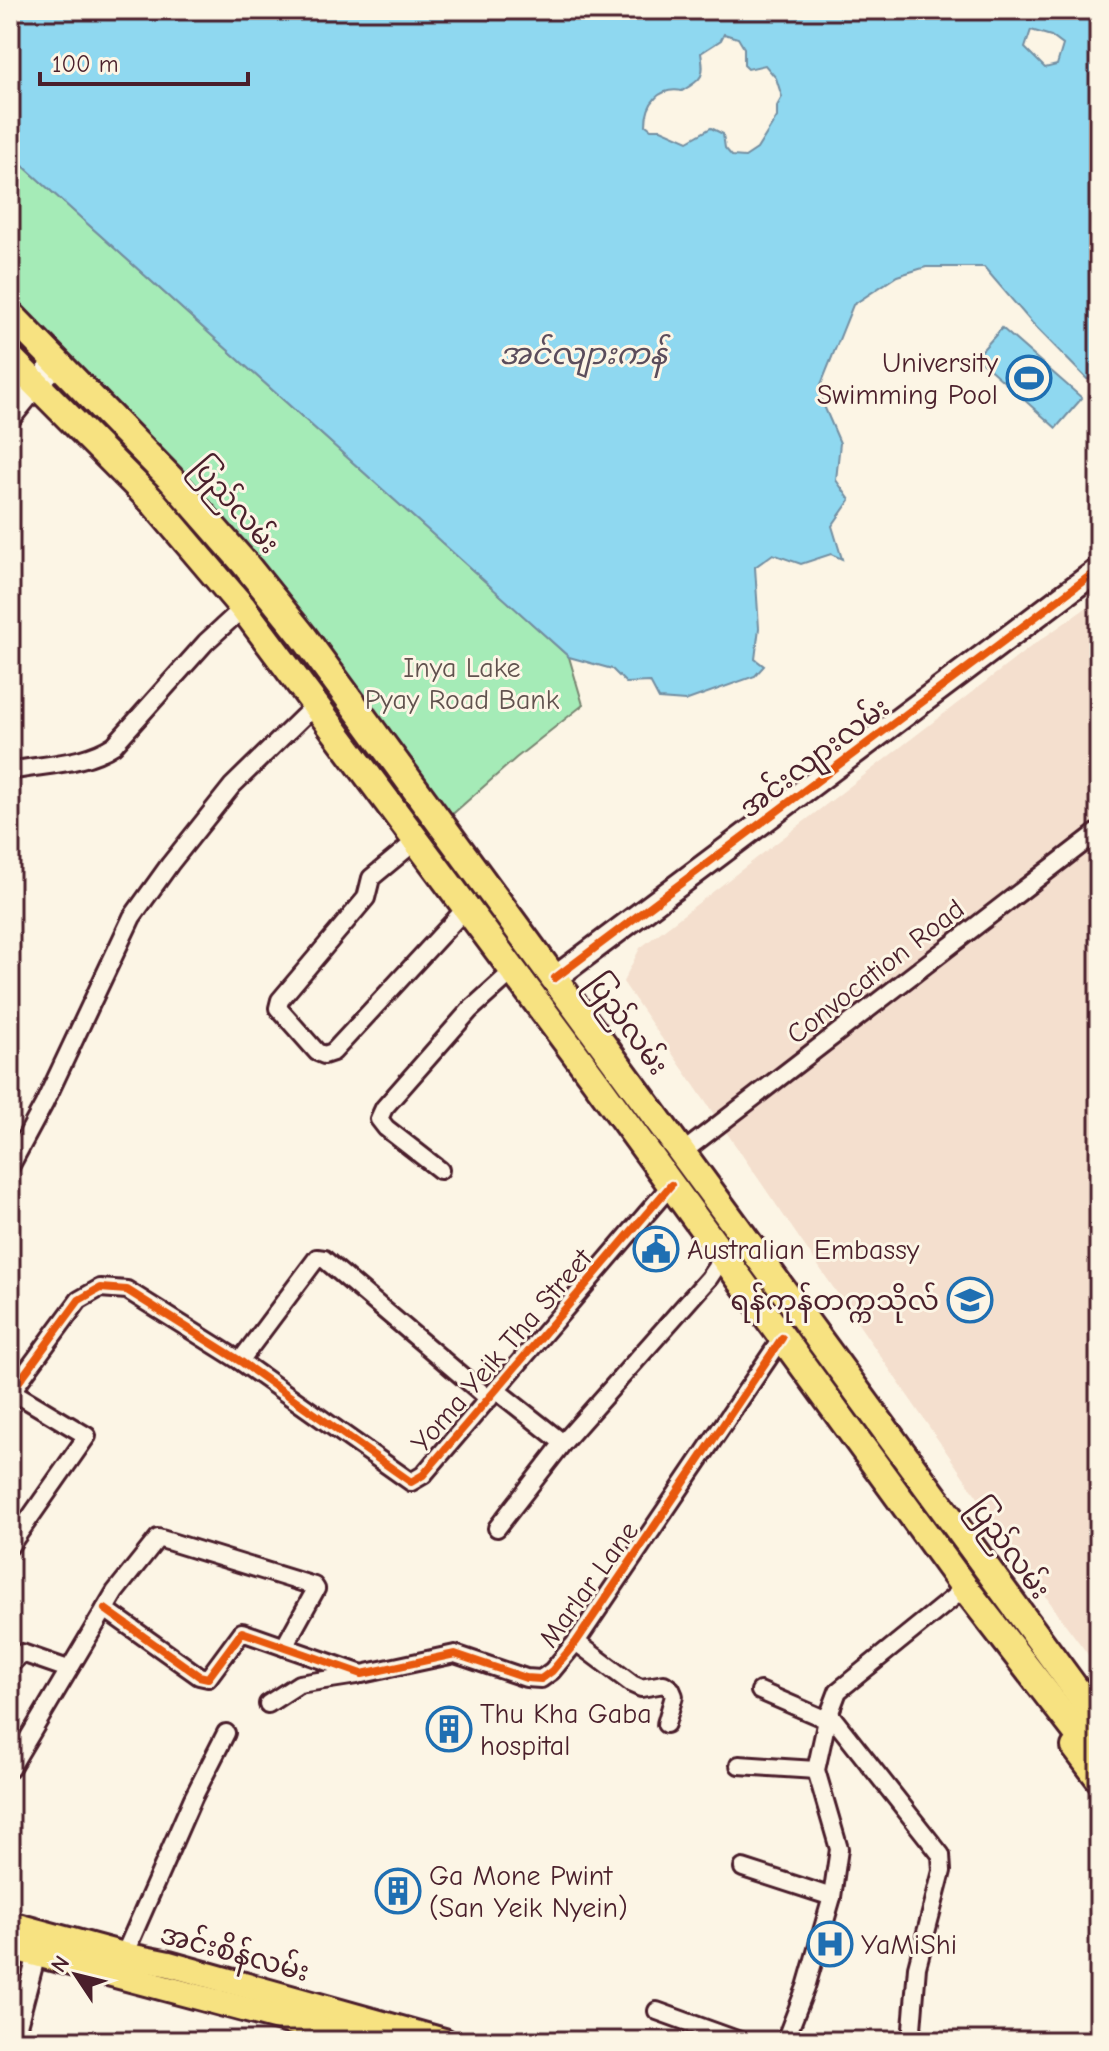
<svg xmlns="http://www.w3.org/2000/svg" width="1109" height="2051" viewBox="0 0 1109 2051" font-family="'Comic Neue','Noto Sans Myanmar',sans-serif">
<style>
.built{fill:#f4dfce}
.green{fill:#a5ebb7;stroke:#788571;stroke-width:2}
.water{fill:#8fd8f0;stroke:#738ea1;stroke-width:2;fill-rule:evenodd}
.lines{fill:none;stroke-linecap:round;stroke-linejoin:round}
.minor-casing{stroke:#4a1f2b;stroke-width:22}
.secondary-casing{stroke:#4a1f2b;stroke-width:28}
.primary-casing{stroke:#4a1f2b;stroke-width:30}
.trunk-casing{stroke:#4a1f2b;stroke-width:32}
.minor{stroke:#fcf5e5;stroke-width:16}
.secondary{stroke:#fcf5e5;stroke-width:22}
.primary{stroke:#f7e281;stroke-width:24}
.trunk{stroke:#f7e281;stroke-width:26}
.cycleway-casing{stroke:#fcf5e5;stroke-width:13}
.cycleway{stroke:#e8590c;stroke-width:8}
.labels{text-anchor:middle;stroke-width:6;stroke-linejoin:round;paint-order:stroke}
.poi-label{font-size:28px;fill:#4a1f2b;stroke:#fcf5e5;text-anchor:start}
.street-label{font-size:28px;fill:#4a1f2b;stroke:#fcf5e5}
.park-label{font-size:28px;fill:#61524e;stroke:#fcf5e5}
.water-label{font-size:30px;font-style:italic;fill:#5b4d5c;stroke:#fcf5e5}
</style>
<rect width="100%" height="100%" fill="#fcf5e5"/>
<filter id="ink" filterUnits="userSpaceOnUse"><feTurbulence type="fractalNoise" baseFrequency=".0125" numOctaves="2"/><feDisplacementMap in="SourceGraphic" scale="16" xChannelSelector="R" yChannelSelector="G"/><feConvolveMatrix kernelMatrix="1 2 1 2 8 2 1 2 1" color-interpolation-filters="sRGB"/></filter>
<g filter="url(#ink)">
<polygon class="built" points="1099,599 1099,1669 1060,1617 623,982 640,948 1033,645"/>
<polygon class="green" points="10,154 569,657 583,705 516,758 447,819 291,598 257,555 103,391 10,298"/>
<g class="water">
<path d="M10,10H1099V380L1087,379L1032,323L984,267H926L897,276L853,305L818,392L840,443L836,480L850,500L832,526L842,559L831,554L801,564L773,554L755,567L759,628L755,659L764,666L755,676L685,701L659,699L650,682L626,683L612,669L569,657L10,154ZM1031,30L1051,36L1063,45L1057,65L1045,68L1025,48ZM724,34L738,38L744,48V65L748,69L765,65L776,78L782,97L777,106V117L757,149L745,157L732,156L725,148L723,134L711,128L688,141L661,129H651L646,125C646,103 659,87 682,91C703,78 705,77 701,53L721,40Z"/>
<polygon points="1002,328 1082,398 1056,428 976,357"/>
</g>
<g class="lines">
<g class="minor-casing">
<g id="minor">
<path d="M10,771C45,764 84,765 114,745L206,642L243,608"/>
<polyline points="417,840 371,878 366,898 280,1000 278,1008 317,1052 324,1055 333,1052 467,907"/>
<polyline points="683,1152 1099,831"/>
<polyline points="10,1167 44,1104 132,917 170,864 232,786 316,704"/>
<polyline points="440,1170 386,1128 379,1119 384,1108 470,1010 513,971"/>
<polyline points="240,1361 317,1258 324,1259 489,1399"/>
<polyline points="10,1390 87,1436 10,1546"/>
<polyline points="496,1390 563,1443"/>
<polyline points="12,1391 79,1300 100,1288 127,1290 240,1361 411,1482 423,1475 671,1185"/>
<polyline points="497,1528 563,1443 709,1278 723,1257"/>
<polyline points="105,1609 199,1676 208,1678 242,1632 362,1674 455,1654 526,1678 541,1679 552,1671 576,1642 782,1338"/>
<polyline points="576,1642 632,1684 641,1688 664,1684 671,1689 674,1696 666,1724"/>
<polyline points="10,1665 22,1653 68,1669"/>
<polyline points="760,1691 827,1720"/>
<polyline points="268,1704 299,1684 357,1675"/>
<polyline points="829,1713 941,1855 942,1871 917,1967 911,2041"/>
<polyline points="739,1765 816,1770"/>
<polyline points="10,1769 115,1592 158,1538 314,1586 316,1589 284,1647"/>
<polyline points="743,1868 832,1897"/>
<polyline points="124,1955 193,1798 226,1733"/>
<polyline points="657,2011 740,2041"/>
<polyline points="14,2041 39,1946"/>
<polyline points="785,2041 806,1987 832,1897 839,1849 816,1770 827,1720 838,1691 965,1588"/>
</g>
</g>
<g class="secondary-casing">
<g id="secondary">
<polyline points="10,416 36,384 57,363"/>
<polyline points="555,978 1099,569"/>
</g>
</g>
<g class="primary-casing">
<g id="primary">
<polyline points="1074,1747 1099,1780"/>
<polyline points="10,1924 124,1955 169,1964 444,2041"/>
<polyline points="10,1947 364,2041"/>
</g>
</g>
<g class="trunk-casing">
<g id="trunk">
<polyline points="10,314 170,478 245,564 303,636 1099,1721"/>
<polyline points="10,358 153,502 243,608 591,1075 965,1588 1099,1761"/>
</g>
</g>
<use href="#minor" class="minor"/>
<use href="#secondary" class="secondary"/>
<use href="#primary" class="primary"/>
<use href="#trunk" class="trunk"/>
<g class="cycleway-casing">
<g id="cycleway">
<polyline points="555,978 1099,569"/>
<polyline points="12,1391 79,1300 100,1288 127,1290 240,1361 411,1482 423,1475 671,1185"/>
<polyline points="105,1609 199,1676 208,1678 242,1632 362,1674 455,1654 526,1678 541,1679 552,1671 576,1642 782,1338"/>
</g>
</g>
<use href="#cycleway" class="cycleway"/>
</g>
</g>
<defs>
<g id="stadium-ring" transform="scale(2.3)"><circle r="9.5" fill="#fcf5e5" stroke="#1f6fb2" stroke-width="1.5"/><path d="M0-5a6.5 5 0 1 0 0 10a6.5 5 0 1 0 0-10ZM-3.5-1.8h7v3.6h-7Z" fill="#1f6fb2"/></g>
<g id="civic-ring" transform="scale(2.3)"><circle r="9.5" fill="#fcf5e5" stroke="#1f6fb2" stroke-width="1.5"/><path d="M-.6-6.5H3V-4.5H.6V-3L4-1V1h2V6H-6V1h2V-1L-.6-3ZM-1.2 2.5V6h2.4V2.5Z" fill="#1f6fb2"/></g>
<g id="university-ring" transform="scale(2.3)"><circle r="9.5" fill="#fcf5e5" stroke="#1f6fb2" stroke-width="1.5"/><path d="M0-5L7-2L0 1L-7-2ZM-4 1L0 2.5L4 1V4Q0 6-4 4Z" fill="#1f6fb2"/></g>
<g id="building-ring" transform="scale(2.3)"><circle r="9.5" fill="#fcf5e5" stroke="#1f6fb2" stroke-width="1.5"/><path d="M-4-6H4V6H1V3H-1V6H-4ZM-2.5-4.3h1.7v1.8h-1.7ZM.8-4.3h1.7v1.8H.8ZM-2.5-1h1.7V.8h-1.7ZM.8-1h1.7V.8H.8Z" fill="#1f6fb2"/></g>
<g id="hospital-ring" transform="scale(2.3)"><circle r="9.5" fill="#fcf5e5" stroke="#1f6fb2" stroke-width="1.5"/><path d="M-5-5h3v3.5h4V-5h3V5h-3V1.5h-4V5h-3Z" fill="#1f6fb2"/></g>
</defs>
<g fill-rule="evenodd">
<use href="#stadium-ring" x="1029" y="378"/>
<use href="#civic-ring" x="656" y="1249"/>
<use href="#university-ring" x="970" y="1300"/>
<use href="#building-ring" x="449" y="1729"/>
<use href="#building-ring" x="398" y="1891"/>
<use href="#hospital-ring" x="830" y="1944"/>
</g>
<g class="labels">
<g class="poi-label">
<text x="998" y="372" text-anchor="end">University<tspan x="998" dy="32">Swimming Pool</tspan></text>
<text x="687" y="1259">Australian Embassy</text>
<text x="939" y="1310" text-anchor="end">ရန်ကုန်တက္ကသိုလ်</text>
<text x="480" y="1723">Thu Kha Gaba<tspan x="480" dy="32">hospital</tspan></text>
<text x="429" y="1885">Ga Mone Pwint<tspan x="429" dy="32">(San Yeik Nyein)</tspan></text>
<text x="861" y="1954">YaMiShi</text>
</g>
<g class="street-label">
<text transform="translate(236 505) rotate(49)" y="10">ပြည်လမ်း</text>
<text transform="translate(814 757) rotate(-37)" y="10">အင်းလျားလမ်း</text>
<text transform="translate(875 971) rotate(-38)" y="10">Convocation Road</text>
<text transform="translate(628 1024) rotate(54)" y="10">ပြည်လမ်း</text>
<text transform="translate(501 1350) rotate(-49)" y="10">Yoma Yeik Tha Street</text>
<text transform="translate(1010 1548) rotate(54)" y="10">ပြည်လမ်း</text>
<text transform="translate(588 1584) rotate(-54)" y="10">Marlar Lane</text>
<text transform="translate(235 1952) rotate(15)" y="10">အင်းစိန်လမ်း</text>
</g>
<g class="park-label">
<text x="462" y="677">Inya Lake<tspan x="462" dy="32">Pyay Road Bank</tspan></text>
</g>
<g class="water-label">
<text x="583" y="364">အင်လျားကန်</text>
</g>
</g>
<rect width="1109" height="2051" fill="none" stroke="#fcf5e5" stroke-width="40"/>
<rect x="20" y="20" width="1069" height="2011" fill="none" stroke="#4a1f2b" stroke-width="3" filter="url(#ink)"/>
<g transform="translate(76 1975) rotate(305)" stroke="#fcf5e5" stroke-width="6" paint-order="stroke">
<path d="M0-6L14 30L0 20L-14 30Z" fill="#4a1f2b"/>
<text y="-12" font-size="22" font-weight="bold" text-anchor="middle" fill="#4a1f2b">N</text>
</g>
<path d="M40 72v12h208v-12" fill="none" stroke="#4a1f2b" stroke-width="4"/>
<text x="52" y="72" font-size="24" fill="#4a1f2b" stroke="#fcf5e5" stroke-width="6" paint-order="stroke">100 m</text>
</svg>
